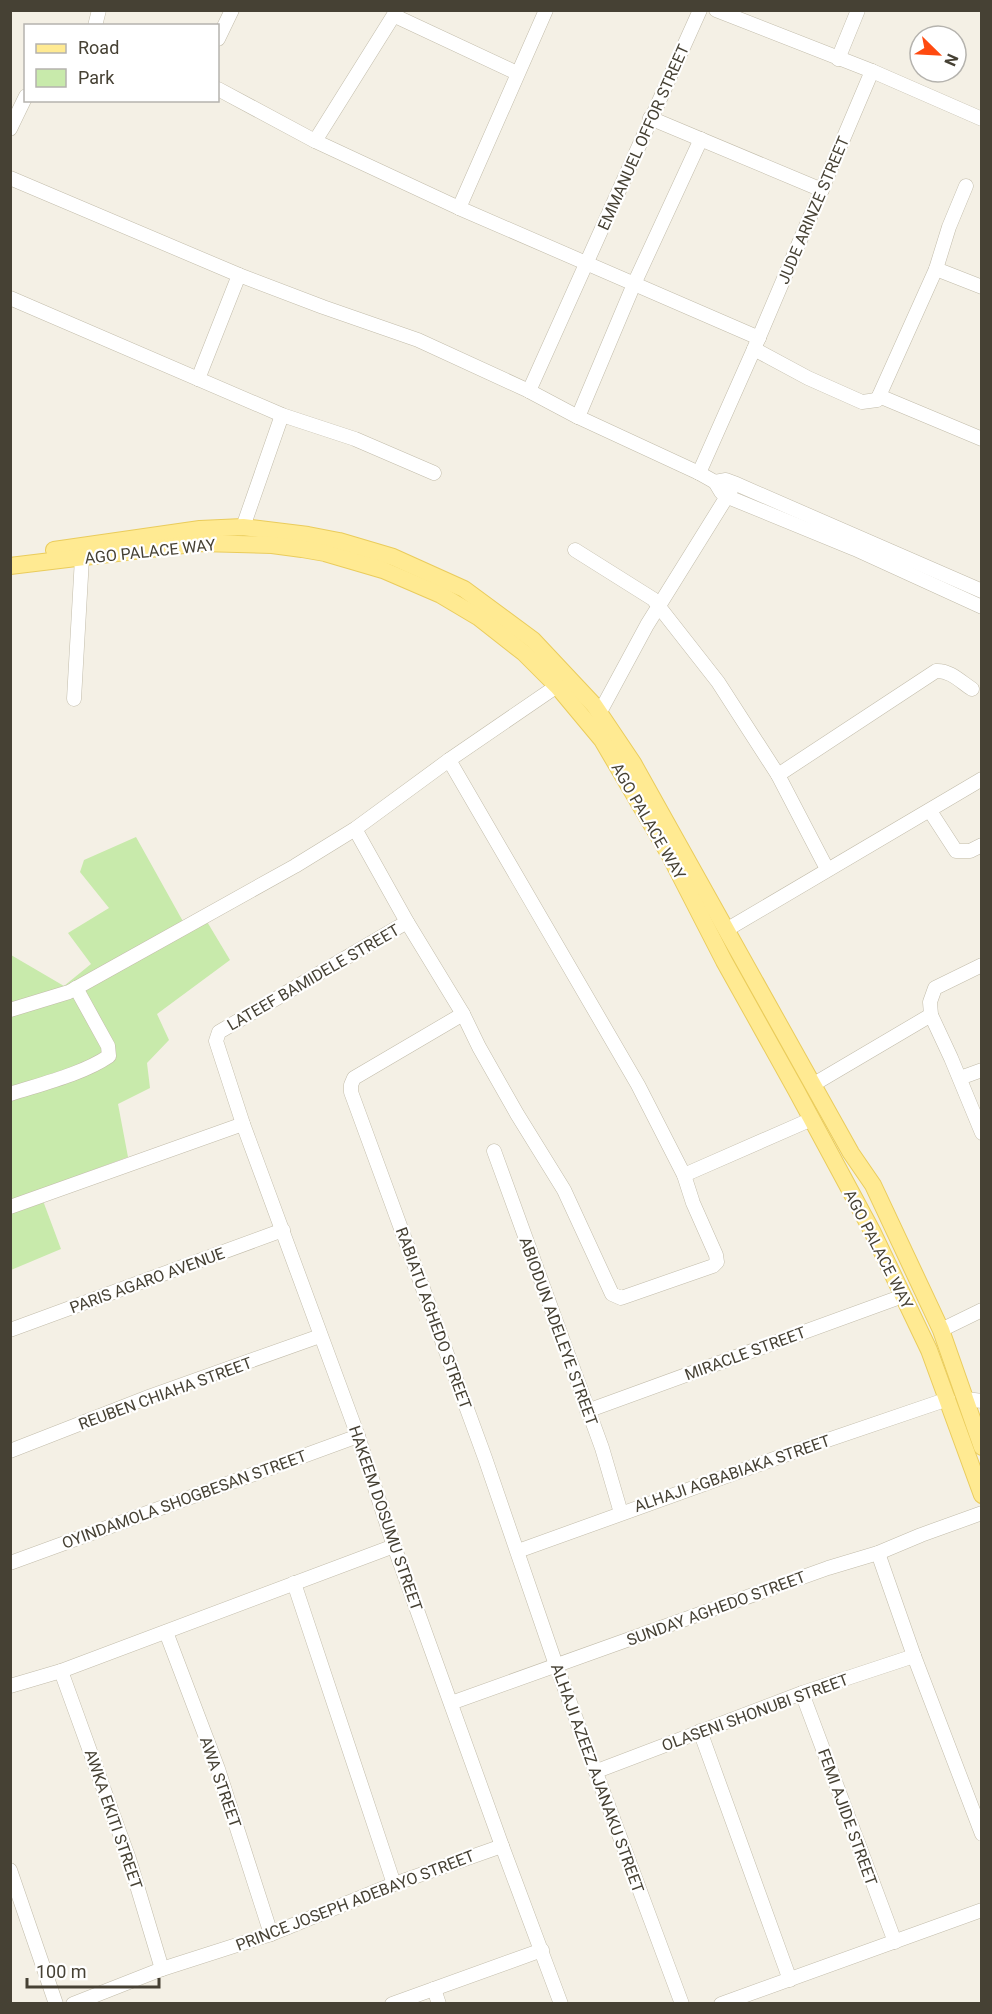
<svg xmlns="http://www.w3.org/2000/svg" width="992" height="2014" viewBox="0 0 992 2014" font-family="Roboto,sans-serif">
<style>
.green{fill:#c8eaab}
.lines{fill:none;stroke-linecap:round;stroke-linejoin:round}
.minor-casing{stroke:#c2bcaa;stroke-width:15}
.major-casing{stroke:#eacc5c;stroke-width:18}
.minor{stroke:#fff;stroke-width:14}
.major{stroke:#ffea92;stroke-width:16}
.labels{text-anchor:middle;stroke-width:4.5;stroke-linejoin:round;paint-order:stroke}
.street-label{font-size:16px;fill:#464134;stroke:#fff}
</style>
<rect width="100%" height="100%" fill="#f4f0e5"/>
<polygon class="green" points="136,837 185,925 206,920 230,960 157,1014 169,1040 147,1063 150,1088 118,1104 128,1157 39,1190 61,1249 11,1270 11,955 64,986 91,964 68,933 109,908 80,872 84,860"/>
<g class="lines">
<g class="minor-casing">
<g id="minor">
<polyline points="716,10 872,71 982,119"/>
<polyline points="395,16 517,73"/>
<polyline points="95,26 99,10"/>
<polyline points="218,39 232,10"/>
<polyline points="838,59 858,10"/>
<polyline points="872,71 754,349 699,473 715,482 721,492 728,497 855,549 982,607"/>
<polyline points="218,89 315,141 459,208 759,338"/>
<polyline points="650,118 822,190"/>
<polyline points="10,129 26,96"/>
<polyline points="315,141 397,10"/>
<polyline points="10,178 239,275 323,307 418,340 529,391 578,417 699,473"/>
<polyline points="459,208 546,10"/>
<polyline points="936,269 982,287"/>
<polyline points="10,298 282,415 355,439 434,473"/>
<polyline points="754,349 808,378 862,402 877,400 879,396 982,439"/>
<polyline points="198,379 239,275"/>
<polyline points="529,391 700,10"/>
<polyline points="879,396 936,269 949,227 966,186"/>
<polyline points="578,417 634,284 701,139"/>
<polyline points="715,482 726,480 734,483 982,591"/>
<polyline points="243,527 282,415"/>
<polyline points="575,550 653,599 718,682 778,775 827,869"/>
<polyline points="74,699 82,558"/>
<polyline points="600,712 647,625 731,490"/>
<path d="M778,775L936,671C950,670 961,682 972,689"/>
<polyline points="930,811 956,851 970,851 982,845"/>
<polyline points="355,829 407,922 463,1014 479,1047 517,1114 564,1190 612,1294 621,1298 713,1266 717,1262 716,1255 693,1203 684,1175 638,1085 449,760"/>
<polyline points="407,922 219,1032 216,1041 243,1124 358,1436 394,1546 502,1846 561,2004"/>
<polyline points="726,930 982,779"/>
<polyline points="982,965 935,988 930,1002 931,1015 951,1058 982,1133"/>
<polyline points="10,1010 69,992 295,866 355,829 449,760 557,686"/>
<polyline points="463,1014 354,1078 351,1085 351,1092 485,1458 556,1665 682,2004"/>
<polyline points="960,1078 982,1070"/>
<polyline points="814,1084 931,1015"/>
<path d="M10,1094C41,1084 83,1074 109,1056L108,1046L76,988"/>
<polyline points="494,1151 602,1448 621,1513"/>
<polyline points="684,1175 812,1119"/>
<polyline points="10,1207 243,1124"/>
<polyline points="10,1330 283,1230"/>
<polyline points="941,1330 982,1310"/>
<polyline points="966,1399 982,1401"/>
<polyline points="587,1411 903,1296"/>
<polyline points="10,1451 151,1396 320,1336"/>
<polyline points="518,1551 810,1446 948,1399"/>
<polyline points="878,1553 914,1656 982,1834"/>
<polyline points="10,1563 358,1436"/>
<polyline points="294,1583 394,1884"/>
<polyline points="166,1632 218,1769 271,1934"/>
<polyline points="61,1671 129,1859 162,1969"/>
<polyline points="10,1686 61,1671 394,1546"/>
<polyline points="802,1693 895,1942"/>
<polyline points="451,1703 828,1568 878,1553 921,1535 982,1513"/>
<polyline points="700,1731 790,1980"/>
<polyline points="597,1771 802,1693 914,1656"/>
<polyline points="10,1870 56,2004"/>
<polyline points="434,1989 439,2004"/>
<polyline points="73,2004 162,1969 271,1934 394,1884 502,1846"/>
<polyline points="392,2004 542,1950"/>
<polyline points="721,2004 982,1910"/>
</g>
</g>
<g class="major-casing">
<g id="major">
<polyline points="54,550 200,529 243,527 308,535 339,541 393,557 464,589 533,640 594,705 633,763 851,1153 873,1185 941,1330 982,1447"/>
<polyline points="10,566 200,543 272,545 302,549 325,553 383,570 441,595 478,617 524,653 557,686 602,740 669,854 724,961 796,1090 872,1231 929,1350 982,1495"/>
</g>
</g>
<use href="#minor" class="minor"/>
<use href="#major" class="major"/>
</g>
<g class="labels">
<g class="street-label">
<text transform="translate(643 137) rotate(-66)" y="6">EMMANUEL OFFOR STREET</text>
<text transform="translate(813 210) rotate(-67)" y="6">JUDE ARINZE STREET</text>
<text transform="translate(150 551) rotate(-6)" y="6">AGO PALACE WAY</text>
<text transform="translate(649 821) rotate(60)" y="6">AGO PALACE WAY</text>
<text transform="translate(313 977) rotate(-30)" y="6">LATEEF BAMIDELE STREET</text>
<text transform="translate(879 1249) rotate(63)" y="6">AGO PALACE WAY</text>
<text transform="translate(147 1280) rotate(-20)" y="6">PARIS AGARO AVENUE</text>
<text transform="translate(434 1318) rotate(70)" y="6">RABIATU AGHEDO STREET</text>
<text transform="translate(559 1331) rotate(70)" y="6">ABIODUN ADELEYE STREET</text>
<text transform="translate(745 1353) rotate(-20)" y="6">MIRACLE STREET</text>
<text transform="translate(165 1393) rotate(-20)" y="6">REUBEN CHIAHA STREET</text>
<text transform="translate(732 1473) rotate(-19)" y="6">ALHAJI AGBABIAKA STREET</text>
<text transform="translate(184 1499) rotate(-20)" y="6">OYINDAMOLA SHOGBESAN STREET</text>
<text transform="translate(386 1518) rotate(71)" y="6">HAKEEM DOSUMU STREET</text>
<text transform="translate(716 1608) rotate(-20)" y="6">SUNDAY AGHEDO STREET</text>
<text transform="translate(755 1712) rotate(-20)" y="6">OLASENI SHONUBI STREET</text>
<text transform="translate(598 1778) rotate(70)" y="6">ALHAJI AZEEZ AJANAKU STREET</text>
<text transform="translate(221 1782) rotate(71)" y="6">AWA STREET</text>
<text transform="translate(848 1817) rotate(70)" y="6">FEMI AJIDE STREET</text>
<text transform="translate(114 1819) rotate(71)" y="6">AWKA EKITI STREET</text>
<text transform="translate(355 1900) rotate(-21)" y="6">PRINCE JOSEPH ADEBAYO STREET</text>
</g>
</g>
<rect width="992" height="2014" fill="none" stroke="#464134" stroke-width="24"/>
<rect x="24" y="24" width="195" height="78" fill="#ffffff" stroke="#b5b3ae" stroke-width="1.5"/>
<rect x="36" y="44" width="30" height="9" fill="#ffea92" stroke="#b5b3ae" stroke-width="1.5"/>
<text x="78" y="54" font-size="18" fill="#464134">Road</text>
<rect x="36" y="69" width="30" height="18" fill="#c8eaab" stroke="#b5b3ae" stroke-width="1.5"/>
<text x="78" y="84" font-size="18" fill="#464134">Park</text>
<g transform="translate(938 54) rotate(114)"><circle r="28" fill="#ffffff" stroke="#b5b3ae" stroke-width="1.5"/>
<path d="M0-4.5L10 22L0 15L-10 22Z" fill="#ff4a10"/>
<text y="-9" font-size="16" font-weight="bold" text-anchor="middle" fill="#464134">N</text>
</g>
<path d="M27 1978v9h132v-9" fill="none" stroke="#464134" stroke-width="3"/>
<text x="36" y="1978" font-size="18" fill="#464134" stroke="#ffffff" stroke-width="4.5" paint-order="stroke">100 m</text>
</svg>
